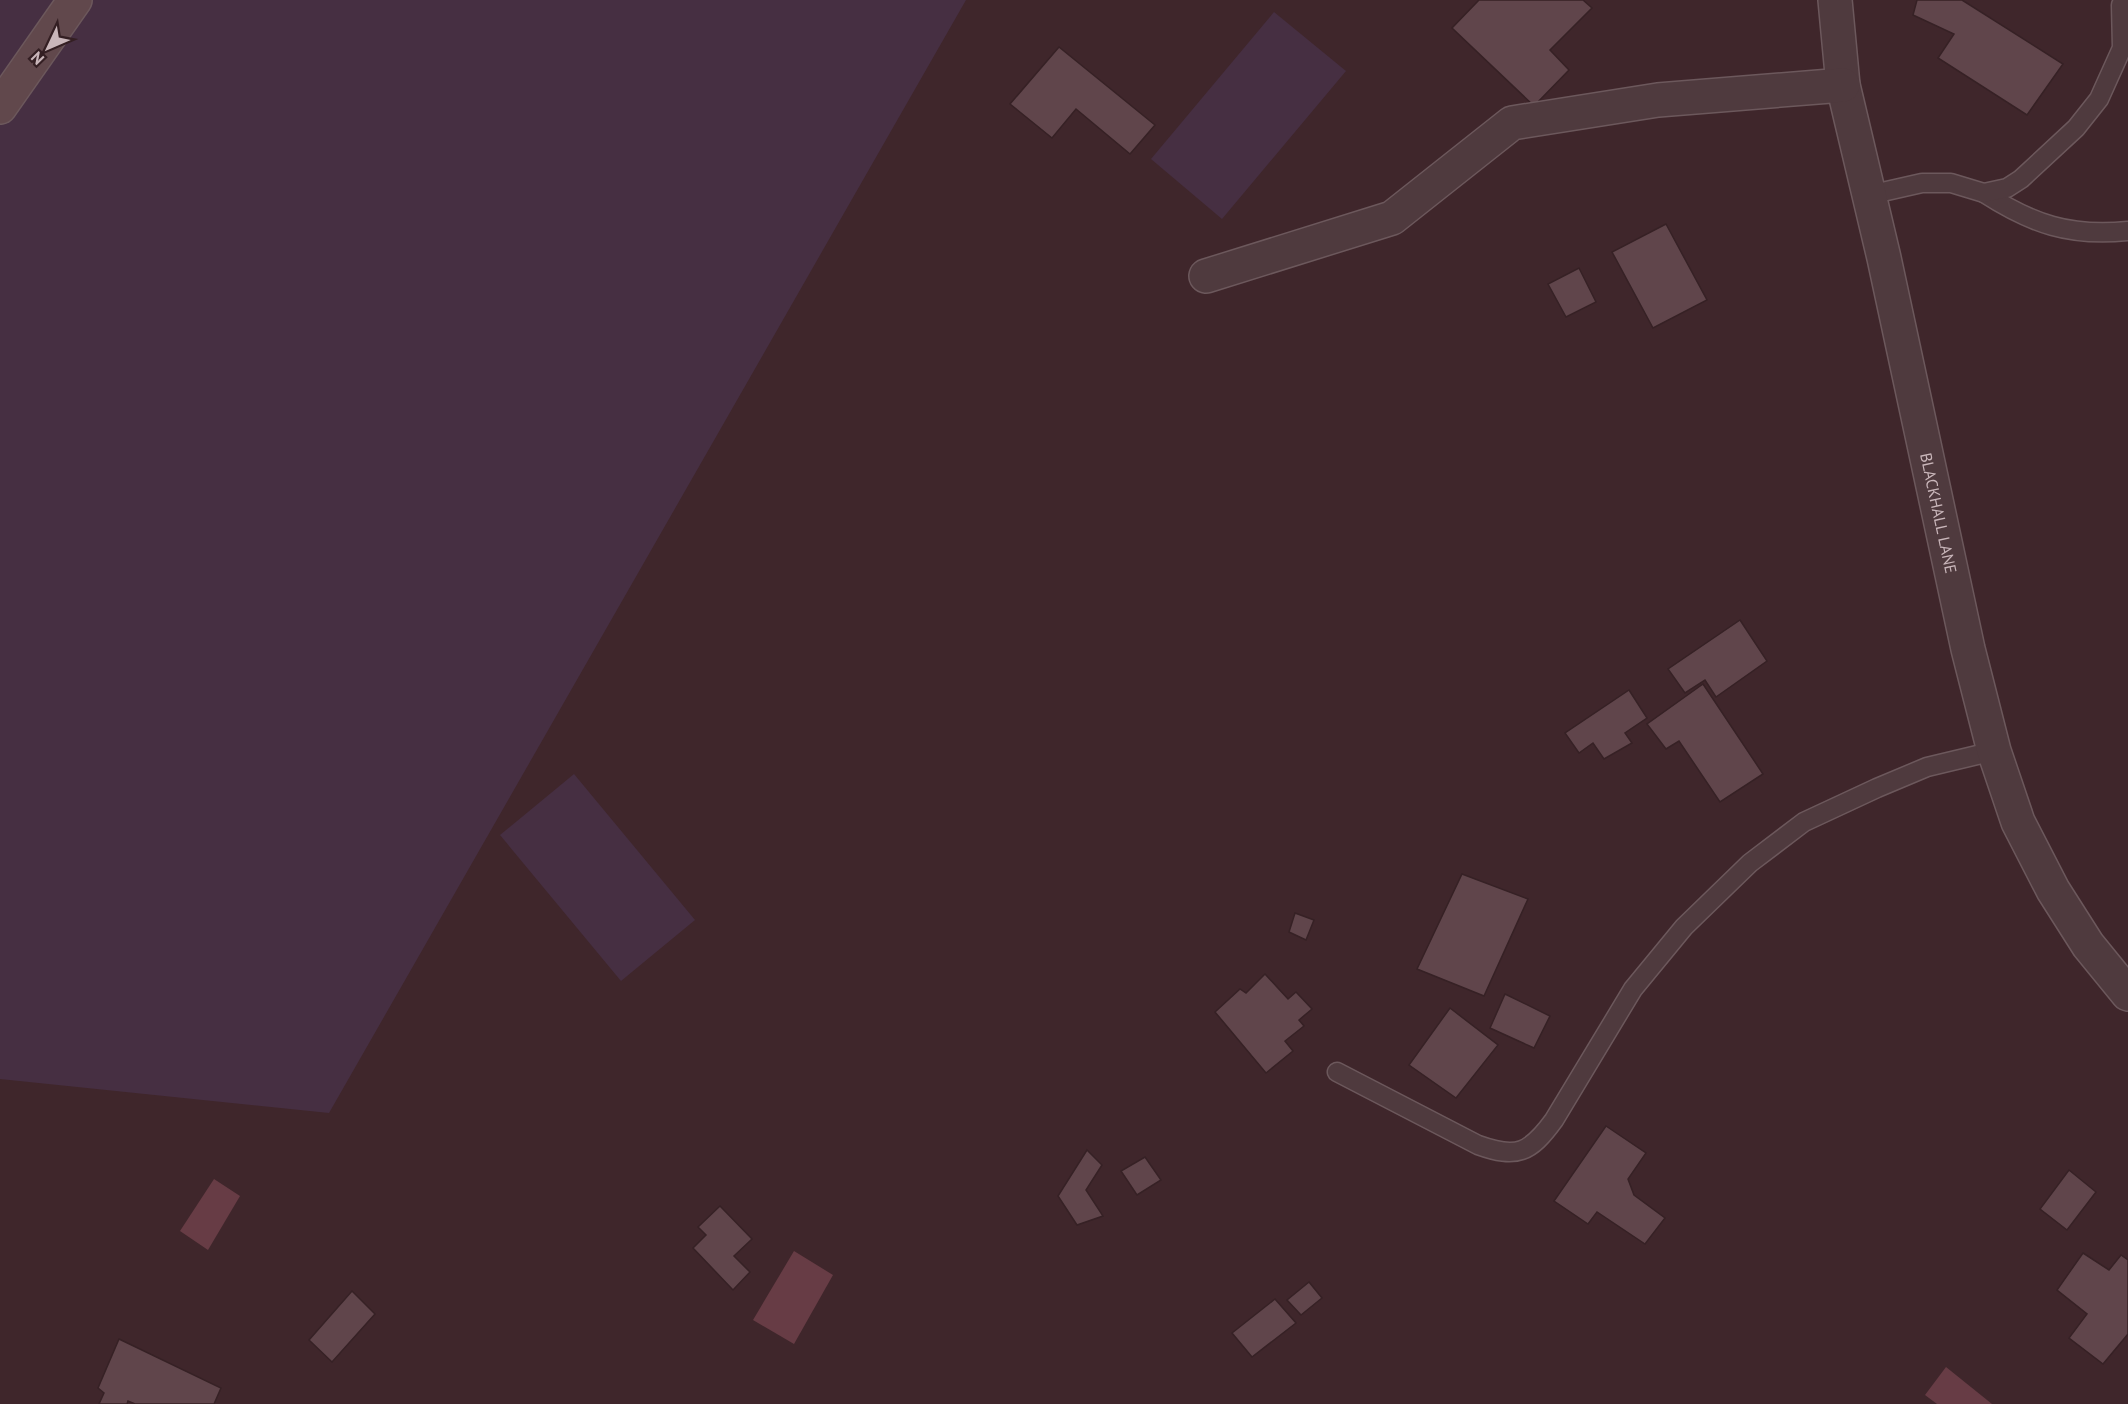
<svg xmlns="http://www.w3.org/2000/svg" width="2128" height="1404" viewBox="0 0 2128 1404" font-family="'PT Sans',sans-serif">
<style>
.green{fill:#462f42}
.water{fill:#673c45}
.building{fill:#60454b;stroke:#362125;stroke-width:1.5}
.lines{fill:none;stroke-linecap:round;stroke-linejoin:round}
.lane-casing{stroke:#6c585c;stroke-width:21}
.street-casing{stroke:#6c585c;stroke-width:36}
.secondary-casing{stroke:#6c585c;stroke-width:36}
.lane{stroke:#4f3a3e;stroke-width:18}
.street{stroke:#4f3a3e;stroke-width:33}
.secondary{stroke:#61484c;stroke-width:33}
.labels{text-anchor:middle;stroke-width:5;stroke-linejoin:round;paint-order:stroke}
.street-label{font-size:16px;fill:#c9b6ba;stroke:#341f23}
</style>
<rect width="100%" height="100%" fill="#3f262b"/>
<g class="green">
<polygon points="0,0 966,0 329,1113 0,1079"/>
<polygon points="1274,12 1346,71 1222,219 1151,159"/>
<polygon points="574,774 695,920 621,981 500,835"/>
</g>
<g class="water">
<polygon points="214,1179 240,1196 208,1250 180,1231"/>
<polygon points="794,1251 833,1275 794,1344 753,1320"/>
<polygon points="1946,1367 1992,1404 1937,1404 1925,1395"/>
</g>
<g class="building">
<polygon points="1479,0 1583,0 1592,8 1550,50 1569,70 1534,106 1452,28"/>
<polygon points="1917,0 1962,0 2063,64 2027,115 1938,58 1954,34 1913,15"/>
<polygon points="1059,47 1155,125 1130,154 1076,109 1052,138 1010,104"/>
<polygon points="1666,224 1707,300 1653,328 1612,252"/>
<polygon points="1579,268 1596,302 1566,317 1548,284"/>
<polygon points="1740,620 1767,661 1716,697 1705,680 1685,693 1668,669"/>
<polygon points="1703,684 1763,774 1720,802 1679,741 1666,749 1647,724"/>
<polygon points="1629,690 1647,718 1625,733 1632,743 1604,759 1593,743 1579,753 1565,733"/>
<polygon points="1462,874 1528,899 1484,996 1417,969"/>
<polygon points="1295,913 1314,920 1306,940 1289,932"/>
<polygon points="1265,974 1288,999 1296,992 1312,1009 1299,1020 1304,1026 1285,1041 1293,1051 1266,1073 1215,1012 1240,989 1246,993"/>
<polygon points="1505,994 1550,1016 1534,1048 1490,1028"/>
<polygon points="1450,1008 1498,1045 1456,1098 1409,1065"/>
<polygon points="1606,1126 1646,1153 1628,1179 1634,1195 1665,1218 1645,1244 1597,1212 1588,1224 1554,1201"/>
<polygon points="1087,1150 1102,1165 1086,1190 1103,1216 1077,1225 1058,1196"/>
<polygon points="1145,1157 1161,1180 1137,1195 1121,1171"/>
<polygon points="2069,1170 2096,1192 2067,1230 2040,1209"/>
<polygon points="720,1206 752,1239 734,1256 750,1272 733,1290 693,1248 706,1235 698,1227"/>
<polygon points="2083,1253 2109,1270 2121,1255 2128,1260 2128,1334 2103,1364 2069,1338 2087,1314 2057,1290"/>
<polygon points="1309,1282 1322,1298 1301,1315 1287,1300"/>
<polygon points="352,1291 375,1314 332,1362 309,1340"/>
<polygon points="1275,1299 1296,1323 1252,1357 1232,1333"/>
<polygon points="119,1339 221,1388 214,1404 135,1404 128,1401 127,1404 99,1404 104,1393 98,1388"/>
</g>
<g class="lines">
<g class="lane-casing">
<g id="lane">
<path d="M1984,193C2032,224 2070,237 2128,231"/>
<polyline points="1869,195 1922,183 1951,183 1984,193 2007,188 2021,179 2076,128 2099,99 2122,48 2121,5"/>
<path d="M1337,1072L1478,1145C1517,1159 1530,1153 1554,1120L1633,989L1684,927L1750,863L1804,822L1877,788L1927,767L1994,751"/>
</g>
</g>
<g class="street-casing">
<g id="street">
<path id="s1" d="M1835,0L1843,85L1884,258L1968,649L1994,751L2018,822L2053,890L2088,945L2128,994"/>
<polyline points="1206,276 1392,218 1512,123 1658,100 1843,85"/>
</g>
</g>
<g class="secondary-casing">
<polyline id="secondary" points="0,107 75,0"/>
</g>
<use href="#lane" class="lane"/>
<use href="#street" class="street"/>
<use href="#secondary" class="secondary"/>
</g>
<g class="labels">
<g class="street-label">
<text dy="6" stroke="none"><textPath href="#s1" startOffset="524">BLACKHALL LANE</textPath></text>
</g>
</g>
<g transform="translate(48 48) rotate(226)" stroke="#341f23" stroke-width="4.5" paint-order="stroke">
<path d="M0-4.5L10 22L0 15L-10 22Z" fill="#c9b6ba"/>
<text y="-9" font-size="16" font-weight="bold" text-anchor="middle" fill="#c9b6ba">N</text>
</g>
</svg>
